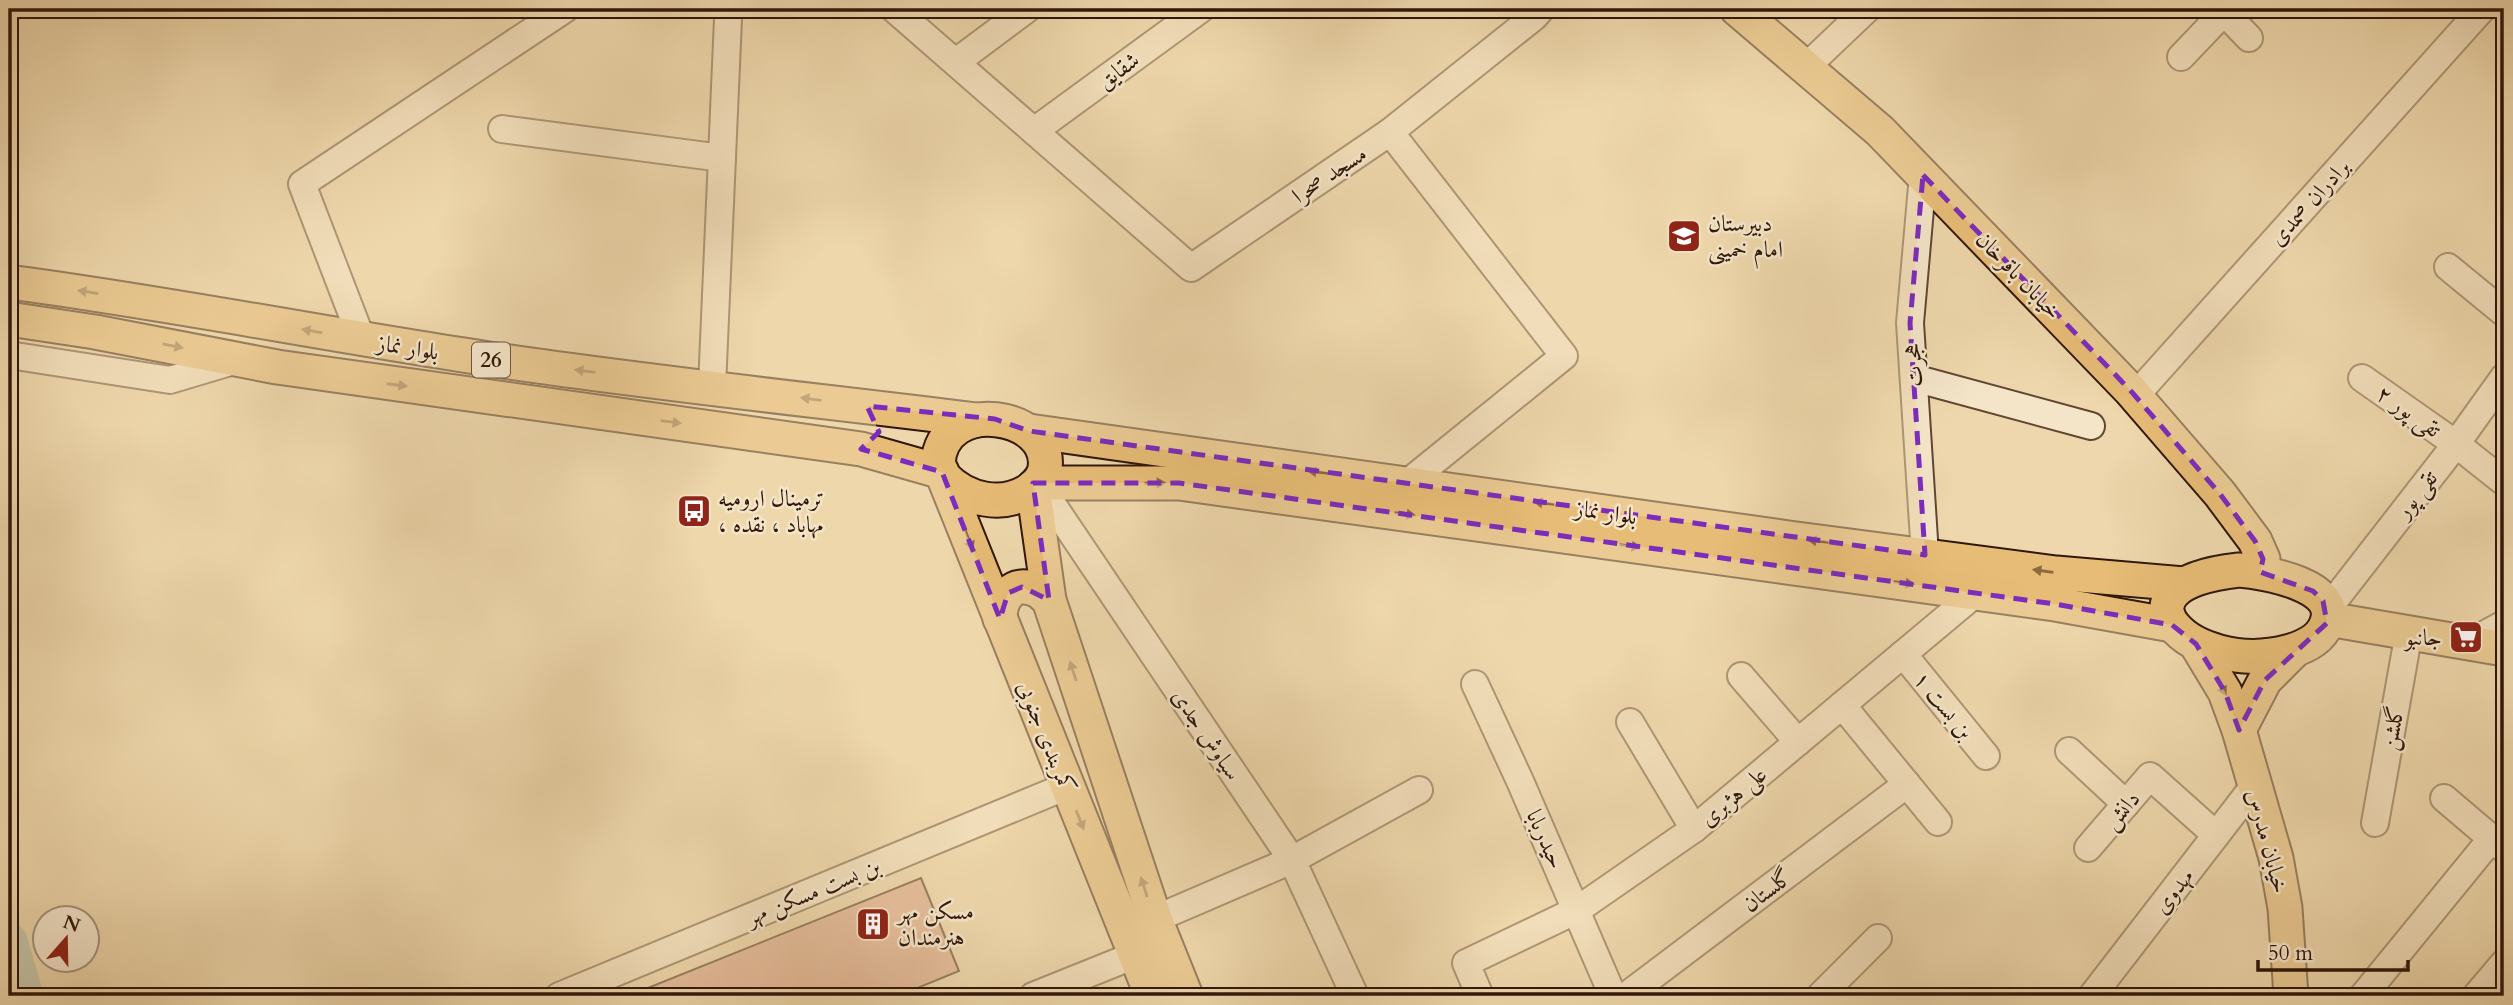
<svg xmlns="http://www.w3.org/2000/svg" width="2513" height="1005" viewBox="0 0 2513 1005" font-family="Cardo,Amiri,serif">
<style>
.lines{fill:none;stroke-linecap:round;stroke-linejoin:round}
.river{stroke:#9ab8af;stroke-width:37}
.building{fill:#dca088;stroke:#301709;stroke-width:2}
.minor-casing{stroke:#604732;stroke-width:30}
.major-casing{stroke:#301709;stroke-width:37}
.minor{stroke:#f4e5c9;stroke-width:26}
.major{stroke:#e7bc76;stroke-width:33}
.oneway{fill:#8c6a40}
.marked{fill:none;stroke:#7b2cbf;stroke-width:5;stroke-dasharray:14 9;stroke-linejoin:round}
.labels{text-anchor:middle;stroke-width:5;stroke-linejoin:round;paint-order:stroke}
.shield{fill:#f4e5c9;stroke:#6b5543;stroke-width:2}
.shield-label{font-size:21px;font-weight:bold;fill:#301709}
.street-label{font-size:23px;fill:#301709;stroke:#f4e5c9}
.poi-label{font-size:23px;fill:#301709;stroke:#f4e5c9;text-anchor:start}
</style>
<rect width="100%" height="100%" fill="#eed7ac"/>
<filter id="stains"><feTurbulence type="fractalNoise" baseFrequency=".00286" numOctaves="4"/><feColorMatrix values="0 0 0 0 .2 0 0 0 0 .09 0 0 0 0 .02 0 0 0 .5 -.17"/></filter>
<radialGradient id="worn" r=".72"><stop offset=".6" stop-color="#630" stop-opacity="0"/><stop offset="1" stop-color="#630" stop-opacity=".3"/></radialGradient>
<g class="lines">
<polyline class="river" points="9,941 25,996"/>
</g>
<polygon class="building" points="921,878 959,971 898,996 628,996"/>
<g class="lines">
<g class="minor-casing">
<g id="minor">
<polyline points="894,9 1191,268 1390,132 1564,356 1406,484"/>
<polyline points="2221,9 2249,38"/>
<polyline points="2181,57 2224,12"/>
<polyline points="956,62 1027,9"/>
<polyline points="1806,67 1867,9"/>
<polyline points="502,129 722,158"/>
<polyline points="1034,131 1201,9"/>
<polyline points="1390,132 1534,17 1541,9"/>
<polyline points="1923,175 1910,323 1925,555"/>
<polyline points="2448,267 2504,313"/>
<polyline points="362,340 302,184 565,9"/>
<polyline points="9,355 170,380 237,360"/>
<polyline points="1914,378 2091,426"/>
<polyline points="2362,378 2456,444 2504,482"/>
<polyline points="712,387 728,19"/>
<polyline points="2135,396 2482,9"/>
<polyline points="1038,483 1292,860 1355,996"/>
<polyline points="2327,610 2456,444 2504,377"/>
<polyline points="2469,643 2504,624"/>
<polyline points="1903,654 1986,756"/>
<polyline points="1741,676 1798,742"/>
<polyline points="1475,684 1520,781 1613,996"/>
<polyline points="1842,705 1938,822"/>
<polyline points="1630,722 1694,829"/>
<polyline points="2069,751 2126,804"/>
<polyline points="2444,798 2504,849"/>
<polyline points="2375,823 2409,632"/>
<polyline points="2088,848 2150,776 2216,835"/>
<polyline points="1155,919 1292,860 1419,790"/>
<polyline points="559,996 1067,786"/>
<polyline points="1033,996 1135,955"/>
<polyline points="1480,996 1466,963 1577,910 1694,829 1976,593"/>
<polyline points="1626,996 1907,784"/>
<polyline points="1820,996 1878,938"/>
<polyline points="2092,996 2254,786"/>
<polyline points="2363,996 2492,838"/>
<polyline points="2476,996 2504,963"/>
</g>
</g>
<g class="major-casing">
<g id="major">
<polyline points="1737,9 1880,131 2130,390 2220,494 2255,541 2263,559 2260,572"/>
<path d="M9,282C169,303 328,335 489,359C650,383 814,400 976,420"/>
<polyline points="9,319 95,332 277,367 861,449 942,472"/>
<polyline points="1029,431 1789,538 2056,573 2184,584"/>
<path d="M944,477C966,500 1003,509 1031,489C1037,484 1044,476 1045,468C1053,414 943,395 938,463L1152,996"/>
<polyline points="1038,483 1179,483 2055,604 2172,625"/>
<polyline points="1033,487 1049,600 1155,919 1186,996"/>
<path d="M2239,570C2263,572 2344,585 2326,625C2320,640 2302,648 2287,652C2191,677 2098,585 2239,570Z"/>
<path d="M1000,619C1000,599 1012,579 1036,590C1041,592 1045,597 1049,600"/>
<polyline points="2328,619 2504,649"/>
<polyline points="2196,644 2225,692 2239,730 2276,858 2285,908 2291,996"/>
<polyline points="2239,730 2265,680 2295,650"/>
</g>
</g>
<use href="#minor" class="minor"/>
<use href="#major" class="major"/>
</g>
<defs><path id="oneway-solid" d="M-6-.8H1V-3.2L6.5 0L1 3.2V.8H-6Z" transform="scale(1.75)"/></defs>
<g class="oneway">
<use href="#oneway-solid" transform="translate(88 292) rotate(-171)"/>
<use href="#oneway-solid" transform="translate(312 331) rotate(-170)"/>
<use href="#oneway-solid" transform="translate(173 346) rotate(11)"/>
<use href="#oneway-solid" transform="translate(585 371) rotate(-173)"/>
<use href="#oneway-solid" transform="translate(397 385) rotate(8)"/>
<use href="#oneway-solid" transform="translate(811 399) rotate(-173)"/>
<use href="#oneway-solid" transform="translate(671 422) rotate(7)"/>
<use href="#oneway-solid" transform="translate(1318 472) rotate(-172)"/>
<use href="#oneway-solid" transform="translate(1155 483) rotate(-1)"/>
<use href="#oneway-solid" transform="translate(1544 503) rotate(-172)"/>
<use href="#oneway-solid" transform="translate(1405 514) rotate(8)"/>
<use href="#oneway-solid" transform="translate(969 540) rotate(69)"/>
<use href="#oneway-solid" transform="translate(1818 541) rotate(-173)"/>
<use href="#oneway-solid" transform="translate(1630 546) rotate(8)"/>
<use href="#oneway-solid" transform="translate(2043 571) rotate(-172)"/>
<use href="#oneway-solid" transform="translate(1904 583) rotate(8)"/>
<use href="#oneway-solid" transform="translate(1073 671) rotate(-108)"/>
<use href="#oneway-solid" transform="translate(2221 686) rotate(61)"/>
<use href="#oneway-solid" transform="translate(1080 820) rotate(68)"/>
<use href="#oneway-solid" transform="translate(1144 887) rotate(-108)"/>
</g>
<path d="M0 0H2513V1005H0ZM1923,175L2130,390L2220,494L2255,541L2263,559L2260,572L2313,591L2323,601L2327,623L2265,680L2239,730L2225,692L2196,644L2172,625L2055,604L1179,483H1033L1049,600L1022,587L1008,593L1000,619L942,472L861,449L879,432L867,406L995,419L1029,431L1925,555L1910,323Z" fill="#eed7ac" fill-opacity=".55" fill-rule="evenodd"/>
<path class="marked" d="M1923,175L2130,390L2220,494L2255,541L2263,559L2260,572L2313,591L2323,601L2327,623L2265,680L2239,730L2225,692L2196,644L2172,625L2055,604L1179,483H1033L1049,600L1022,587L1008,593L1000,619L942,472L861,449L879,432L867,406L995,419L1029,431L1925,555L1910,323Z"/>
<defs>
<g id="school-square" transform="scale(1.75)"><rect x="-9" y="-9" width="18" height="18" rx="4" fill="#8f2418" stroke="#f4e5c9"/><path d="M0-5L7-2L0 1L-7-2ZM-4 1L0 2.5L4 1V4Q0 6-4 4Z" fill="#fff"/></g>
<g id="bus-square" transform="scale(1.75)"><rect x="-9" y="-9" width="18" height="18" rx="4" fill="#8f2418" stroke="#f4e5c9"/><path d="M-5-6H5V4H4V6H2V4H-2V6H-4V4H-5ZM-3.5-4V0h7V-4ZM-3.5 1.2v1.5H-2V1.2ZM2 1.2v1.5H3.5V1.2Z" fill="#fff"/></g>
<g id="supermarket-square" transform="scale(1.75)"><rect x="-9" y="-9" width="18" height="18" rx="4" fill="#8f2418" stroke="#f4e5c9"/><path d="M-6-5.5h2.5l.6 2H6L4.5 2H-2.5L-4.4-4H-6ZM-1.5 3.2a1.3 1.3 0 1 0 .1 0ZM3 3.2a1.3 1.3 0 1 0 .1 0Z" fill="#fff"/></g>
<g id="building-square" transform="scale(1.75)"><rect x="-9" y="-9" width="18" height="18" rx="4" fill="#8f2418" stroke="#f4e5c9"/><path d="M-4-6H4V6H1V3H-1V6H-4ZM-2.5-4.3h1.7v1.8h-1.7ZM.8-4.3h1.7v1.8H.8ZM-2.5-1h1.7V.8h-1.7ZM.8-1h1.7V.8H.8Z" fill="#fff"/></g>
</defs>
<g fill-rule="evenodd">
<use href="#school-square" x="1684" y="236"/>
<use href="#bus-square" x="694" y="511"/>
<use href="#supermarket-square" x="2466" y="637"/>
<use href="#building-square" x="873" y="924"/>
</g>
<g class="labels">
<rect class="shield" x="472" y="342.5" width="38" height="35" rx="5"/>
<g class="shield-label">
<text x="491" y="367">26</text>
</g>
<g class="street-label">
<text transform="translate(1118 70) rotate(-36)" y="8">شقایق</text>
<text transform="translate(1329 174) rotate(-34)" y="8">مسجد صحرا</text>
<text transform="translate(2309 202) rotate(-48)" y="8">برادران صمدی</text>
<text transform="translate(2019 275) rotate(46)" y="8">خیابان باقرخان</text>
<text transform="translate(408 347) rotate(9)" y="8">بلوار نماز</text>
<text transform="translate(1913 365) rotate(-94)" y="8">هجرت</text>
<text transform="translate(2409 411) rotate(35)" y="8">تقی پور ۲</text>
<text transform="translate(2416 494) rotate(-52)" y="8">تقی پور</text>
<text transform="translate(1606 512) rotate(8)" y="8">بلوار نماز</text>
<text transform="translate(1944 705) rotate(51)" y="8">بن بست ۱</text>
<text transform="translate(2392 728) rotate(-80)" y="8">گلشن</text>
<text transform="translate(1207 734) rotate(56)" y="8">سیاوش جدی</text>
<text transform="translate(1047 737) rotate(68)" y="8">کمربندی جنوبی</text>
<text transform="translate(1733 796) rotate(-40)" y="8">علی هژبری</text>
<text transform="translate(2121 810) rotate(-49)" y="8">دانش</text>
<text transform="translate(1546 839) rotate(66)" y="8">حیدربابا</text>
<text transform="translate(2268 841) rotate(75)" y="8">خیابان مدرس</text>
<text transform="translate(1767 890) rotate(-37)" y="8">گلستان</text>
<text transform="translate(813 891) rotate(-22)" y="8">بن بست مسکن مهر</text>
<text transform="translate(2173 891) rotate(-52)" y="8">مهدوی</text>
</g>
<g class="poi-label">
<text x="1708" y="231">دبیرستان<tspan x="1708" dy="26">امام خمینی</tspan></text>
<text x="718" y="506">ترمینال ارومیه<tspan x="718" dy="26">، مهاباد ، نقده</tspan></text>
<text x="2442" y="645" text-anchor="end">جانبو</text>
<text x="898" y="919">مسکن مهر<tspan x="898" dy="26">هنرمندان</tspan></text>
</g>
</g>
<rect width="2513" height="1005" fill="none" stroke="#eed7ac" stroke-width="35"/>
<rect x="10" y="10" width="2492" height="984" fill="none" stroke="#301709" stroke-width="3.5"/>
<rect x="18" y="18" width="2478" height="970" fill="none" stroke="#301709" stroke-width="2"/>
<g transform="translate(66 939) rotate(20)"><circle r="33" fill="#f4e5c9" stroke="#a6937c" stroke-width="2"/>
<path d="M0-5L12 26L0 18L-12 26Z" fill="#8f2418"/>
<text y="-10" font-size="19" font-weight="bold" text-anchor="middle" fill="#301709">N</text>
</g>
<path d="M2258 960v10h150v-10" fill="none" stroke="#301709" stroke-width="3.5"/>
<text x="2268" y="960" font-size="21" fill="#301709" stroke="#f4e5c9" stroke-width="5" paint-order="stroke">50 m</text>
<rect width="100%" height="100%" filter="url(#stains)"/>
<rect width="100%" height="100%" fill="url(#worn)"/>
</svg>
